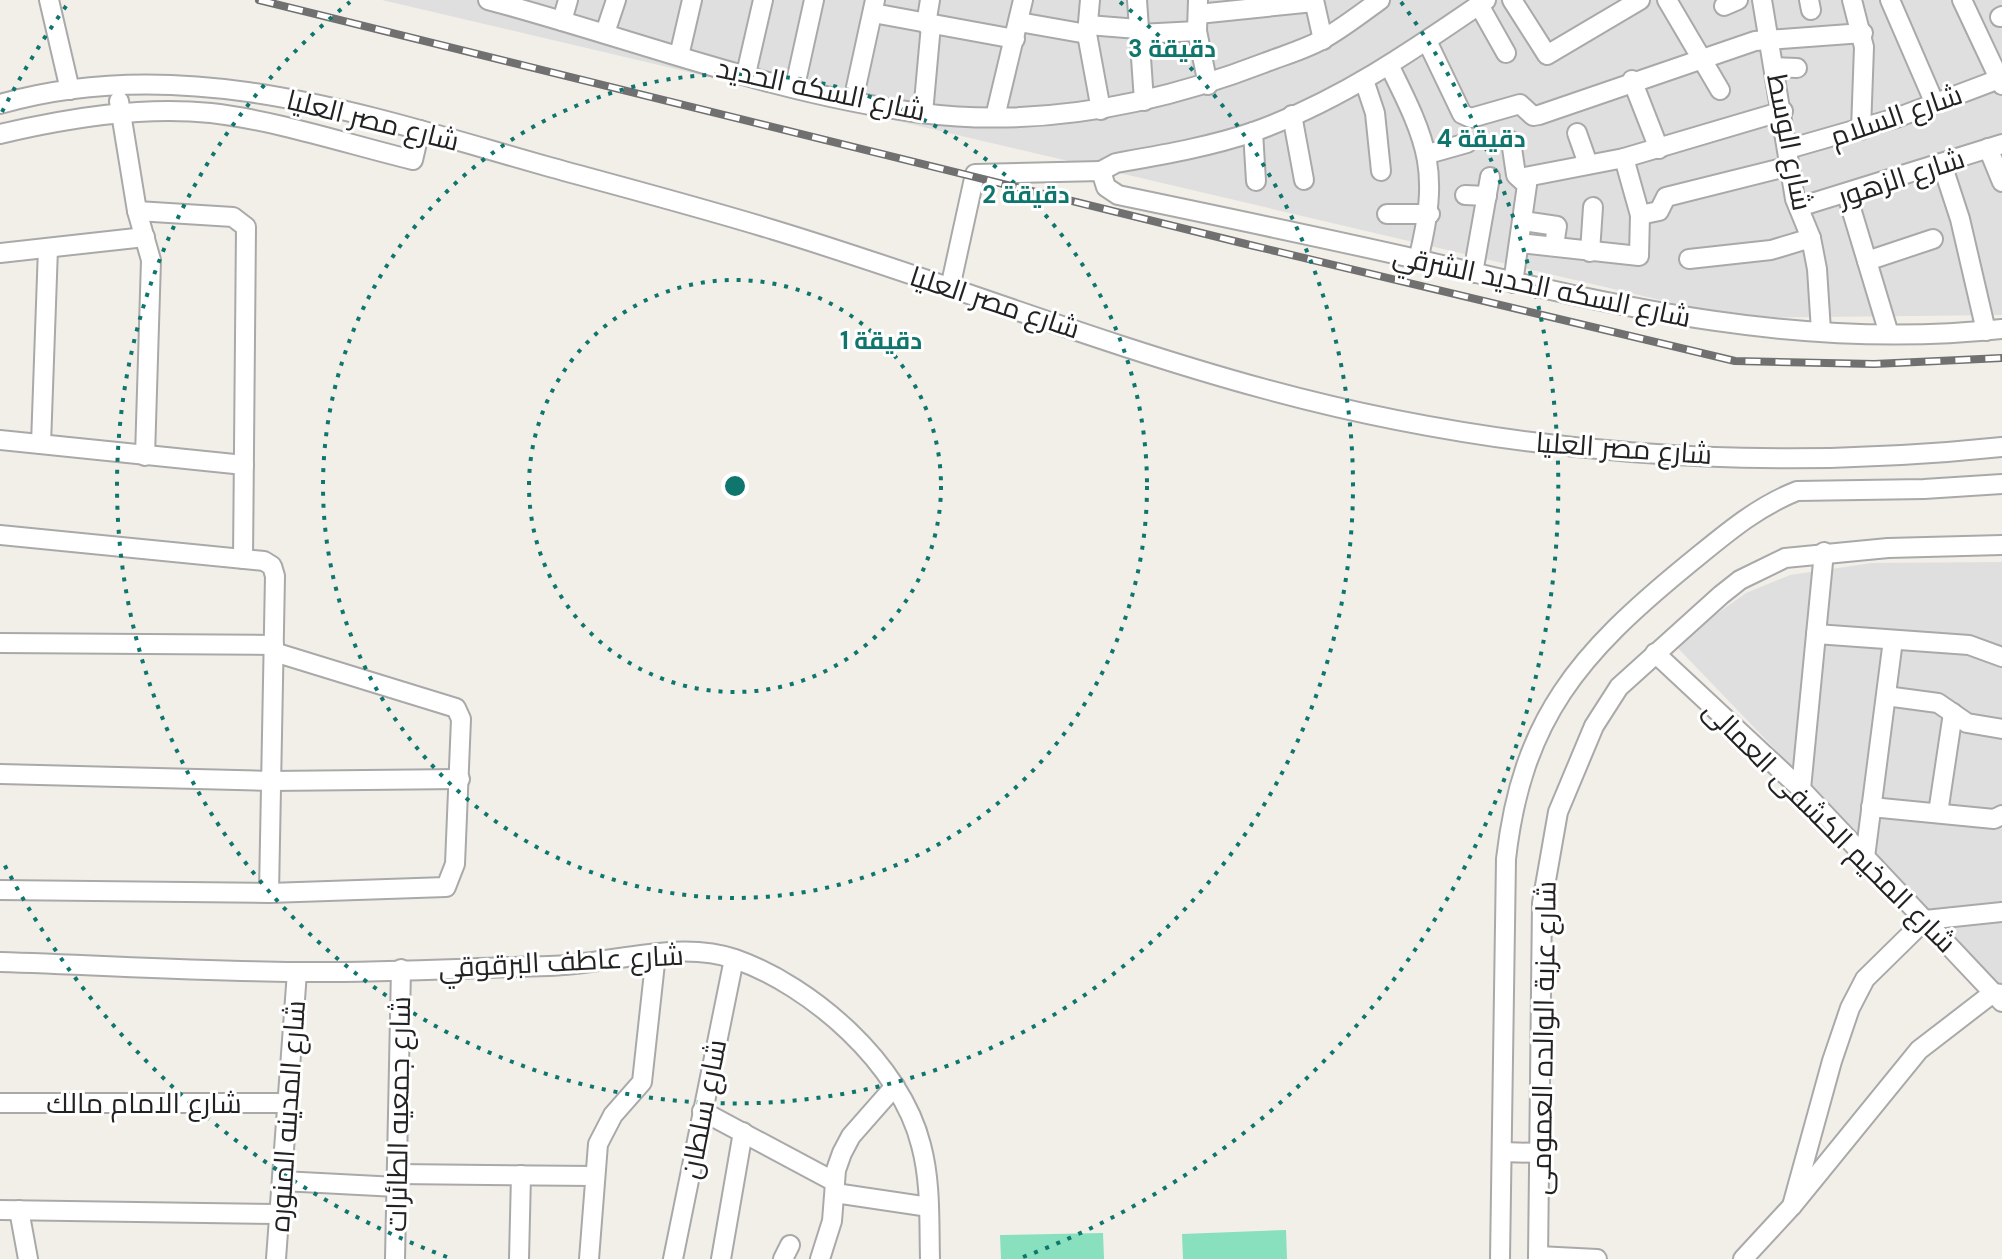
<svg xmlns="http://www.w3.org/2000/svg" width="2002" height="1259" viewBox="0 0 2002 1259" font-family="'DM Sans',Cairo,sans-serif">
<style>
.residential{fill:#e0dfdf}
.pitch{fill:#88e0be}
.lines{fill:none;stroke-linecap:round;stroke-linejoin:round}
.minor-casing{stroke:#a9a9a9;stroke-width:22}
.minor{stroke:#fff;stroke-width:18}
.rail-casing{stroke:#707070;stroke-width:8}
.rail{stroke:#fff;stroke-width:5;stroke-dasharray:15;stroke-linecap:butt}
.ring{fill:none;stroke:#0f766e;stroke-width:4;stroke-dasharray:4 8}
.labels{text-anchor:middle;stroke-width:6;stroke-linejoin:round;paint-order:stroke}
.street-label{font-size:28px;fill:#222;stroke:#fff}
.centre{fill:#0f766e;stroke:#fff;stroke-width:4}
.ring-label{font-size:24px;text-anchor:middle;font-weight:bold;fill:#0f766e;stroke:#fff;stroke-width:6;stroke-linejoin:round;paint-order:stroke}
</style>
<rect width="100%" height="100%" fill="#f2efe9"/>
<g class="residential">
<polygon points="382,0 2002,0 2002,315 1737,318"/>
<polygon points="2002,562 2002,986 1674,644 1746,593 1790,575 1872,563"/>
</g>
<g class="pitch">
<polygon points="1286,1230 1287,1259 1183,1259 1182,1234"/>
<polygon points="1103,1233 1104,1259 1001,1259 1000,1235"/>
</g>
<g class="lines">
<g class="minor-casing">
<g id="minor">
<polyline points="49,0 70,90"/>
<path d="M488,0C631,38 773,94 921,113C1038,128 1155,105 1264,63C1284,55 1307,49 1325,38C1344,27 1362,13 1380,0"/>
<polyline points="1090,0 1087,34 1101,110"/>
<polyline points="1137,0 1144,101"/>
<polyline points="1198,0 1197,31 1208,85"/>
<polyline points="1314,0 1323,40"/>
<polyline points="1512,0 1547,55 1640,0"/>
<polyline points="1667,0 1720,90"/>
<polyline points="1762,0 1795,199 1811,238 1817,269 1821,331"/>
<polyline points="1809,0 1811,10"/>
<polyline points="1852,0 1864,47 1861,130"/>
<polyline points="1890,0 1935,104"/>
<polyline points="1962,0 2002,85"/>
<polyline points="1479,5 1506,53"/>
<polyline points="1724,6 1738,0"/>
<polyline points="873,13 1015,39"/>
<polyline points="1198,14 1314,2"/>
<polyline points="2000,17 2002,16"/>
<polyline points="562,21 568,0"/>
<polyline points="1019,22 1087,34"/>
<polyline points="926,24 930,0"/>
<polyline points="1088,25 1138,29"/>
<polyline points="605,33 616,0"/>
<polyline points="1139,34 1197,31"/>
<polyline points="1427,41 1462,114 1471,118 1520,104 1533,116 1539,115 1755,41 1863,33"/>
<polyline points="679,56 692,0"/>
<path d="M1389,65C1429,145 1440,171 1418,260"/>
<polyline points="1775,67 1797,68"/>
<polyline points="746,74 763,0"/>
<polyline points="1364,80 1375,113 1381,171"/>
<polyline points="1632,80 1659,149"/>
<polyline points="795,86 814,0"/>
<polyline points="119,101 137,211 151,260 145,456"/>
<polyline points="853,101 875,0"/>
<path d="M0,104C184,51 369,116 546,166C622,187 699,207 774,230C939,280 1099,344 1265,389C1503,454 1757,473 2002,447"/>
<polyline points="923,113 931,25"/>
<polyline points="1292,115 1304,180"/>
<polyline points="995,117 1023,0"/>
<polyline points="1253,132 1256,181"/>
<polyline points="1577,133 1588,164"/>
<path d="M0,134C68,118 141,106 211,113C279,121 347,144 413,160L420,130"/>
<polyline points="1511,141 1516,175 1527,185 1513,283"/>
<polyline points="1988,148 2002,182"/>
<polyline points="1788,149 1896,118 2002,78"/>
<polyline points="1428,154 1467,143"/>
<polyline points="1942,164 1960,219 1986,331"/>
<path d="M1101,171L1106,187L1118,195C1219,216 1320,237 1421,260C1615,306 1800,351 2002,329"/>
<path d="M1101,171L1116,163C1161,155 1209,147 1253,132C1338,102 1412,51 1486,0"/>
<polyline points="1520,178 1624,158 1783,111"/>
<polyline points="1465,195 1487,196"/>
<polyline points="1847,195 1889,334"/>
<polyline points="1799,207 2002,144"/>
<polyline points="137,211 233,217 246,227 243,559"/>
<polyline points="1387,214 1430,214"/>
<polyline points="1640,215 1659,211 1666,197 1790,166"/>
<polyline points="1523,221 1557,226 1554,246"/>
<polyline points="1519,243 1639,256 1640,215 1624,158"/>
<polyline points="1590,252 1593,207"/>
<polyline points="0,253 145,237"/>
<polyline points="1689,259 1771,250 1811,238"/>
<polyline points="1867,261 1933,239"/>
<polyline points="1473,273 1490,177"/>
<polyline points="950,288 975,174 1101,171"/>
<polyline points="0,440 244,465"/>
<polyline points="41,444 48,248"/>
<polyline points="0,535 264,561 272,566 275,576 269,893"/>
<polyline points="1816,634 1969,645 2002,657"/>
<polyline points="0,643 274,645"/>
<polyline points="1655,653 1801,789 2002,1002"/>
<polyline points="1886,696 1938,703 1967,723 2002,729"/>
<polyline points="0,774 271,781 460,779"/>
<polyline points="1801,789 1824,552"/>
<polyline points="1871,807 1994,819 2002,815"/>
<polyline points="1938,813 1953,713"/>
<polyline points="1865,857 1893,640"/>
<polyline points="0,890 269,893 446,887 455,864 461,719 456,708 274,652"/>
<path d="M0,962C98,965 197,971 296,972C380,973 465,968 549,966C608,965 677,939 735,959C812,986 901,1064 921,1145C931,1182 929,1221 930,1259"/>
<polyline points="0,1103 287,1103"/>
<polyline points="702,1111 835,1182"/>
<polyline points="1502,1152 1539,1153"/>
<polyline points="397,1174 594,1176"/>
<polyline points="282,1181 397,1187"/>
<polyline points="835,1193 929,1207"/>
<polyline points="1792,1206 1832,1061 1850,1008 1865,979 1925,920 2002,912"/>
<polyline points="0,1210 280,1214"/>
<polyline points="19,1210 28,1259"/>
<polyline points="1538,1256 1597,1259"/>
<polyline points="276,1259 297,972"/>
<polyline points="395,1259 401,969"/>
<polyline points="519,1259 521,1175"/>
<polyline points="589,1259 598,1144 613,1115 642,1082 656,954"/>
<polyline points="673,1259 734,959"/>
<polyline points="721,1259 743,1132"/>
<polyline points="783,1259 790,1245"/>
<polyline points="820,1259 832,1221 836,1170 842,1153 851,1136 895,1086"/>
<path d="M1500,1259L1506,859C1522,718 1580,653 1686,566C1722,537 1754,508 1797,491L1924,489L2002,484"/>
<polyline points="1538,1259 1542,903 1558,812 1594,726 1619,687 1721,595 1740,580 1785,558 1888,548 2002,545"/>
<polyline points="1743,1259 1792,1206 1919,1050 1993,993 2002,994"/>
</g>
</g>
<use href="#minor" class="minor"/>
<g class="rail-casing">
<polyline id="rail" points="259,0 1250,245 1735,361 1874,364 2002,358"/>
</g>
<use href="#rail" class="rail"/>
</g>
<g class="ring">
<circle cx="735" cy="486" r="206"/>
<circle cx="735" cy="486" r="412"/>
<path d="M1120 2A618 618 0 1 1 350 2"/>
<path d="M447 1257A823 823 0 0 1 2 860M2 112A823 823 0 0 1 69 2M1401 2A823 823 0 0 1 1023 1257"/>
</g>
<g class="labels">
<g class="street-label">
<text transform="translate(821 89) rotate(12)" y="10">شارع السكه الحديد</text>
<text transform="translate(1896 115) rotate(-19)" y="10">شارع السلام</text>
<text transform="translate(373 120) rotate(14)" y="10">شارع مصر العليا</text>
<text transform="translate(1790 142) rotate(79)" y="10">شارع الوسط</text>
<text transform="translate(1901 177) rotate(-18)" y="10">شارع الزهور</text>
<text transform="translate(1542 286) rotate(12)" y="10">شارع السكه الحديد الشرقي</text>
<text transform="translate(995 302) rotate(18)" y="10">شارع مصر العليا</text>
<text transform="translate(1624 448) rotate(4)" y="10">شارع مصر العليا</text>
<text transform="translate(1830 826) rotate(45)" y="10">شارع المخيم الكشفى العمالى</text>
<text transform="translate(561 961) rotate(-3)" y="10">شارع عاطف البرقوقي</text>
<text transform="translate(1543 1038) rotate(-89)" y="10">شارع عزبة الوالده العمومى</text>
<text x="144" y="1113">شارع الامام مالك</text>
<text transform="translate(703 1109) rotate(-79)" y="10">شارع سلطان</text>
<text transform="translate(398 1114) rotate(-89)" y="10">شارع جمعيه الطائرات</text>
<text transform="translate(287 1116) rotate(-86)" y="10">شارع المدينه المنوره</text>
</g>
</g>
<circle cx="735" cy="486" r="12" class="centre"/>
<g class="ring-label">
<text x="1172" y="57">3 دقيقة</text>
<text x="1481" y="147">4 دقيقة</text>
<text x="1026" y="203">2 دقيقة</text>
<text x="881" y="349">1 دقيقة</text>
</g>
</svg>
